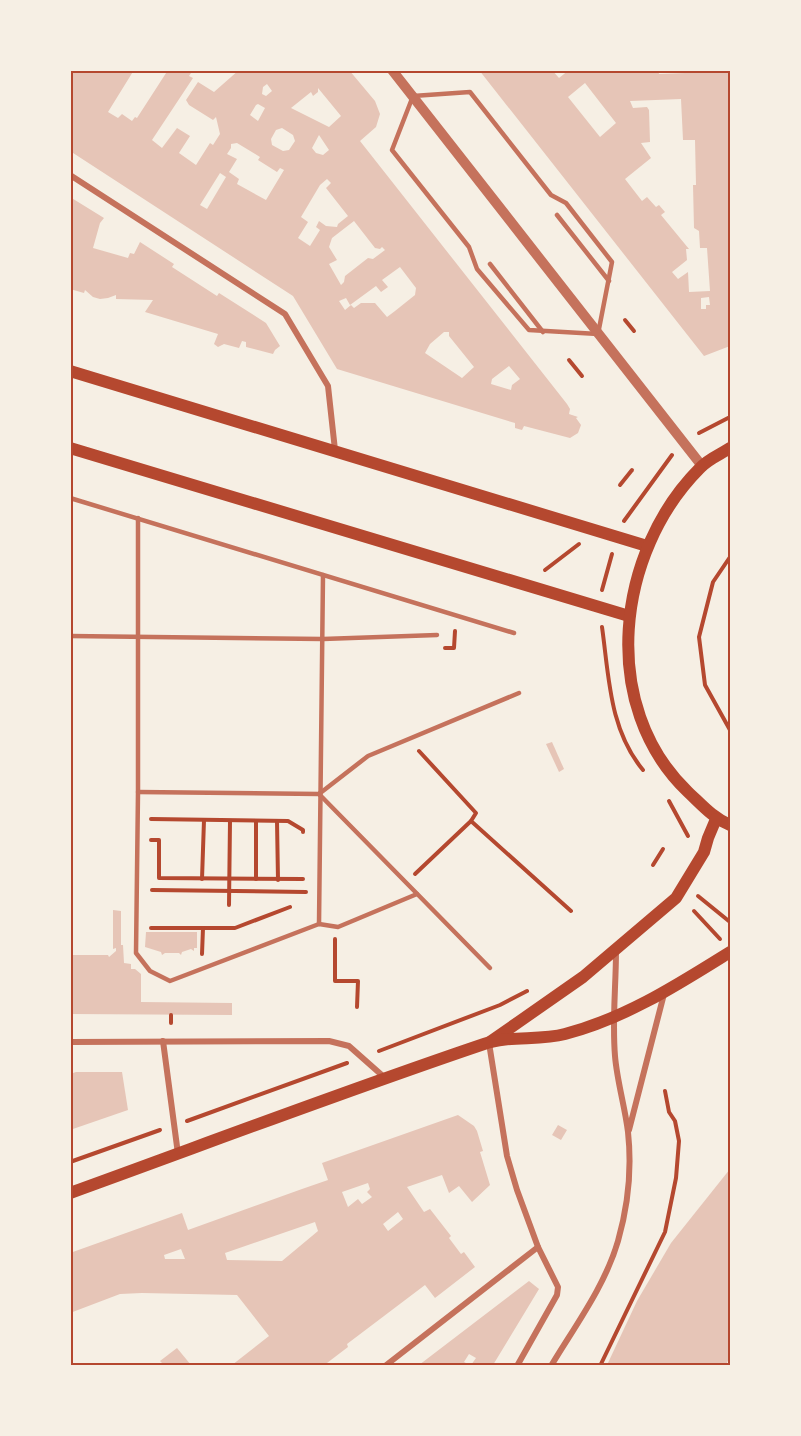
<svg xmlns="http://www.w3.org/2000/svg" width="801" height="1436" viewBox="0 0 801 1436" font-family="'Golos Text',sans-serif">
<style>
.building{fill:#e6c5b7;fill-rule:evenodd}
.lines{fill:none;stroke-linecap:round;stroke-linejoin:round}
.path{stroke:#b5482f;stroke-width:4}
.service{stroke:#c5725c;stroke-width:4.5}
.minor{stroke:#c5725c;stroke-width:6}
.tertiary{stroke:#c5725c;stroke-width:10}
.secondary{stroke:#b5482f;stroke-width:12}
.neatline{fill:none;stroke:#b5482f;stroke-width:2}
</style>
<rect width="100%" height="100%" fill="#f6efe4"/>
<g class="building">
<path d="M72,70H134L108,112L118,118L122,114L132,121L135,117L137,118L168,70H193L189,76L193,78L152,140L162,148L177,128L190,136L179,153L196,165L210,143L213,145L220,134L216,117L213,120L189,105L186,100L198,82L214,92L239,70H349L375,101L380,114L376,127L360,141L567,404L570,409L569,414L578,417L576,418L581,425L578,433L570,438L524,426L522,430L515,428V423L337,369L293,296L70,151V74ZM267,84L272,91L266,96L262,94L263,87ZM318,88L341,116L329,127L291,108L311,92L313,96L318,92ZM258,104L265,108L258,121L250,115L256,105ZM282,128L293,135L295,141L289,150L283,151L272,145L271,139L276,130ZM319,135L329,150L323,155L316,153L312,148ZM237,143L260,157L258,160L277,172L280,168L284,170L266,200L237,184L239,179L229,172L237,159L227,154L231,148V144ZM220,173L226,177L207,209L200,205ZM327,179L331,183L326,188L348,216L338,224L337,227L326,226L319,221L316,227L320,230L310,246L298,238L308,222L301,217L320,185ZM354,221L375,248L380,249L382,247L385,250L373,259L368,258L345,276L344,282L341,285L329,264L337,260L329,247L332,238ZM400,267L416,288L415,295L395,311L387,317L375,303H361L354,308L351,305L345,310L339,301L346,298L350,305L376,286L381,292L388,287L382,280ZM444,332H449V336L474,367L462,378L425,353L430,344ZM509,366L520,379L512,385L511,390L491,384L492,379Z"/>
<path d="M479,70H552L559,78L569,70H609L612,73L615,70H658L659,74L685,73V70H730V346L704,356ZM585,83L616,123L600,137L568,97ZM681,99L683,140H695L696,185H693L694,228L699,231L700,248H707L710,291L689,292L688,272L678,279L672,272L687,260L686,249H689L661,215L665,212L659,205L656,207L647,197L642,201L625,179L651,158L641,143L650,142L649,110L647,107L633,108L630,101ZM709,297L710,305H706V309H701V298Z"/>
<polygon points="70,197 104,218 100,223 93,248 128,258 130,253 134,254 140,242 174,264 172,267 217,296 219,293 266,323 280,346 275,350 273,354 246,347 246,342 242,341 239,348 224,344 218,347 214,344 218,334 145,312 153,300 116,299 116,295 108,298 100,299 93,297 85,290 84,293 70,289"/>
<polygon points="552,742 564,769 559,772 546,744"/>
<polygon points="113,910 121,911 121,945 123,945 124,963 131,964 131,969 135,969 141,974 141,1002 232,1003 232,1015 70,1014 70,955 108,955 109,957 116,951 116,948 113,949"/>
<polygon points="146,932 197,932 197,948 194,948 194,951 191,949 182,952 181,955 179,953 165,953 162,955 161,952 145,947"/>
<polygon points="76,1072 122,1072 128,1110 70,1130 70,1074"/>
<path d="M458,1115L474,1126L477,1131L483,1151L480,1152L490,1185L472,1202L459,1186L449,1193L442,1175L407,1187L424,1212L430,1209L451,1236L449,1238L461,1254L464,1252L475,1267L435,1298L425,1285L347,1344L348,1347L327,1363L329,1365H232L269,1336L237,1295L142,1293L120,1294L70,1313V1253L182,1213L188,1230L302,1189L328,1180L322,1163ZM368,1183L370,1189L367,1192L372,1197L362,1204L358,1199L348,1207L342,1192ZM398,1212L403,1219L388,1231L383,1224ZM315,1222L318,1231L282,1261L227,1260L225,1253ZM181,1249L185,1259H165L164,1255Z"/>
<polygon points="558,1125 567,1130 561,1140 552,1135"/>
<polygon points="730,1169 730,1356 726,1365 607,1365 637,1301 671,1243"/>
<polygon points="529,1281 539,1289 493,1365 471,1365 476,1358 469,1354 464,1362 470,1365 419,1365"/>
<polygon points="177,1348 191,1365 164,1365 160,1361"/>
</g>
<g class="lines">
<g class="path">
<polyline points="625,320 634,331"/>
<polyline points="569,360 582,376"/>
<polyline points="699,433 730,417"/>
<polyline points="620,485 632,470"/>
<polyline points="624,521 672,455"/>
<polyline points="730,557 713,582 699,637 705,685 730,730"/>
<polyline points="545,570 579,544"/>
<polyline points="602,590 612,554"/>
<path d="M602,627C609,676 609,729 643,770"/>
<polyline points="445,648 454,648 455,631"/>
<polyline points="419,751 476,813 471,821 571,911"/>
<polyline points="669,801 688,836"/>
<polyline points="151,819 288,821 303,830 303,832"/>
<polyline points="277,821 278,880"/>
<polyline points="151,840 159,840 159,878 303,879"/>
<polyline points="653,865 663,849"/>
<polyline points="415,874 471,821"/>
<polyline points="202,879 204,820"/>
<polyline points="256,879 256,821"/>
<polyline points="152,890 306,892"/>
<polyline points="698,896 730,922"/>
<polyline points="229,905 230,821"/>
<polyline points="694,911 720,939"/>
<polyline points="151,928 235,928 290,907"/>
<polyline points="335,939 335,981 358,981 357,1007"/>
<polyline points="202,954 203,928"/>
<polyline points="171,1015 171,1023"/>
<polyline points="379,1051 500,1005 527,991"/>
<polyline points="187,1121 347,1063"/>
<polyline points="70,1162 160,1130"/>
<polyline points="600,1366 665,1232 676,1178 679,1141 675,1121 669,1112 665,1091"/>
</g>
<g class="service">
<polygon points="470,92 551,195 566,203 612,262 598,334 529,330 477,269 469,247 392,150 413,96"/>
<polyline points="557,215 609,281"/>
<polyline points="490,264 543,332"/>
<polyline points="70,498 514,633"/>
<polyline points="138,518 138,792 136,953 150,971 170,981 319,924 338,927 417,894"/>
<polyline points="70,636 323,639 437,635"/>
<polyline points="138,792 319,794"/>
<polyline points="319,794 490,968"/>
<polyline points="319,794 368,756 519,693"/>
<polyline points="319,924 323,575"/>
</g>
<g class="minor">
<polyline points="70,175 285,314 328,386 335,450"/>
<polyline points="163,1041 178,1154"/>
<polyline points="70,1042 329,1041 349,1046 384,1077"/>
<polyline points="489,1043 507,1156 517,1190 538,1247 558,1287 557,1295 517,1366"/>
<polyline points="629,1130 664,994"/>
<polyline points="385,1366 538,1247"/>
<path d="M551,1366C575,1326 605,1286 618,1241C628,1206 632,1169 628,1132C625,1107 617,1081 615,1056C612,1020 616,986 616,951"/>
</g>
<polyline class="tertiary" points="392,70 702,466"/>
<g class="secondary">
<polyline points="70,371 647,546"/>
<polyline points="70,448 629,616"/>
<path d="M730,448C721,454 708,459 700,468C616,552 598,706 688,792C702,805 713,818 730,825"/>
<polyline points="490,1042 583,977 676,898 704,852 708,838 716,819"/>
<path d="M70,1193C208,1143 345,1091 484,1044C509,1035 539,1041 565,1034C626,1018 677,985 730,952"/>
</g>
</g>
<rect width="801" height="1436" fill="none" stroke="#f6efe4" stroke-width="144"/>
<rect x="72" y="72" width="657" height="1292" class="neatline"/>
</svg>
